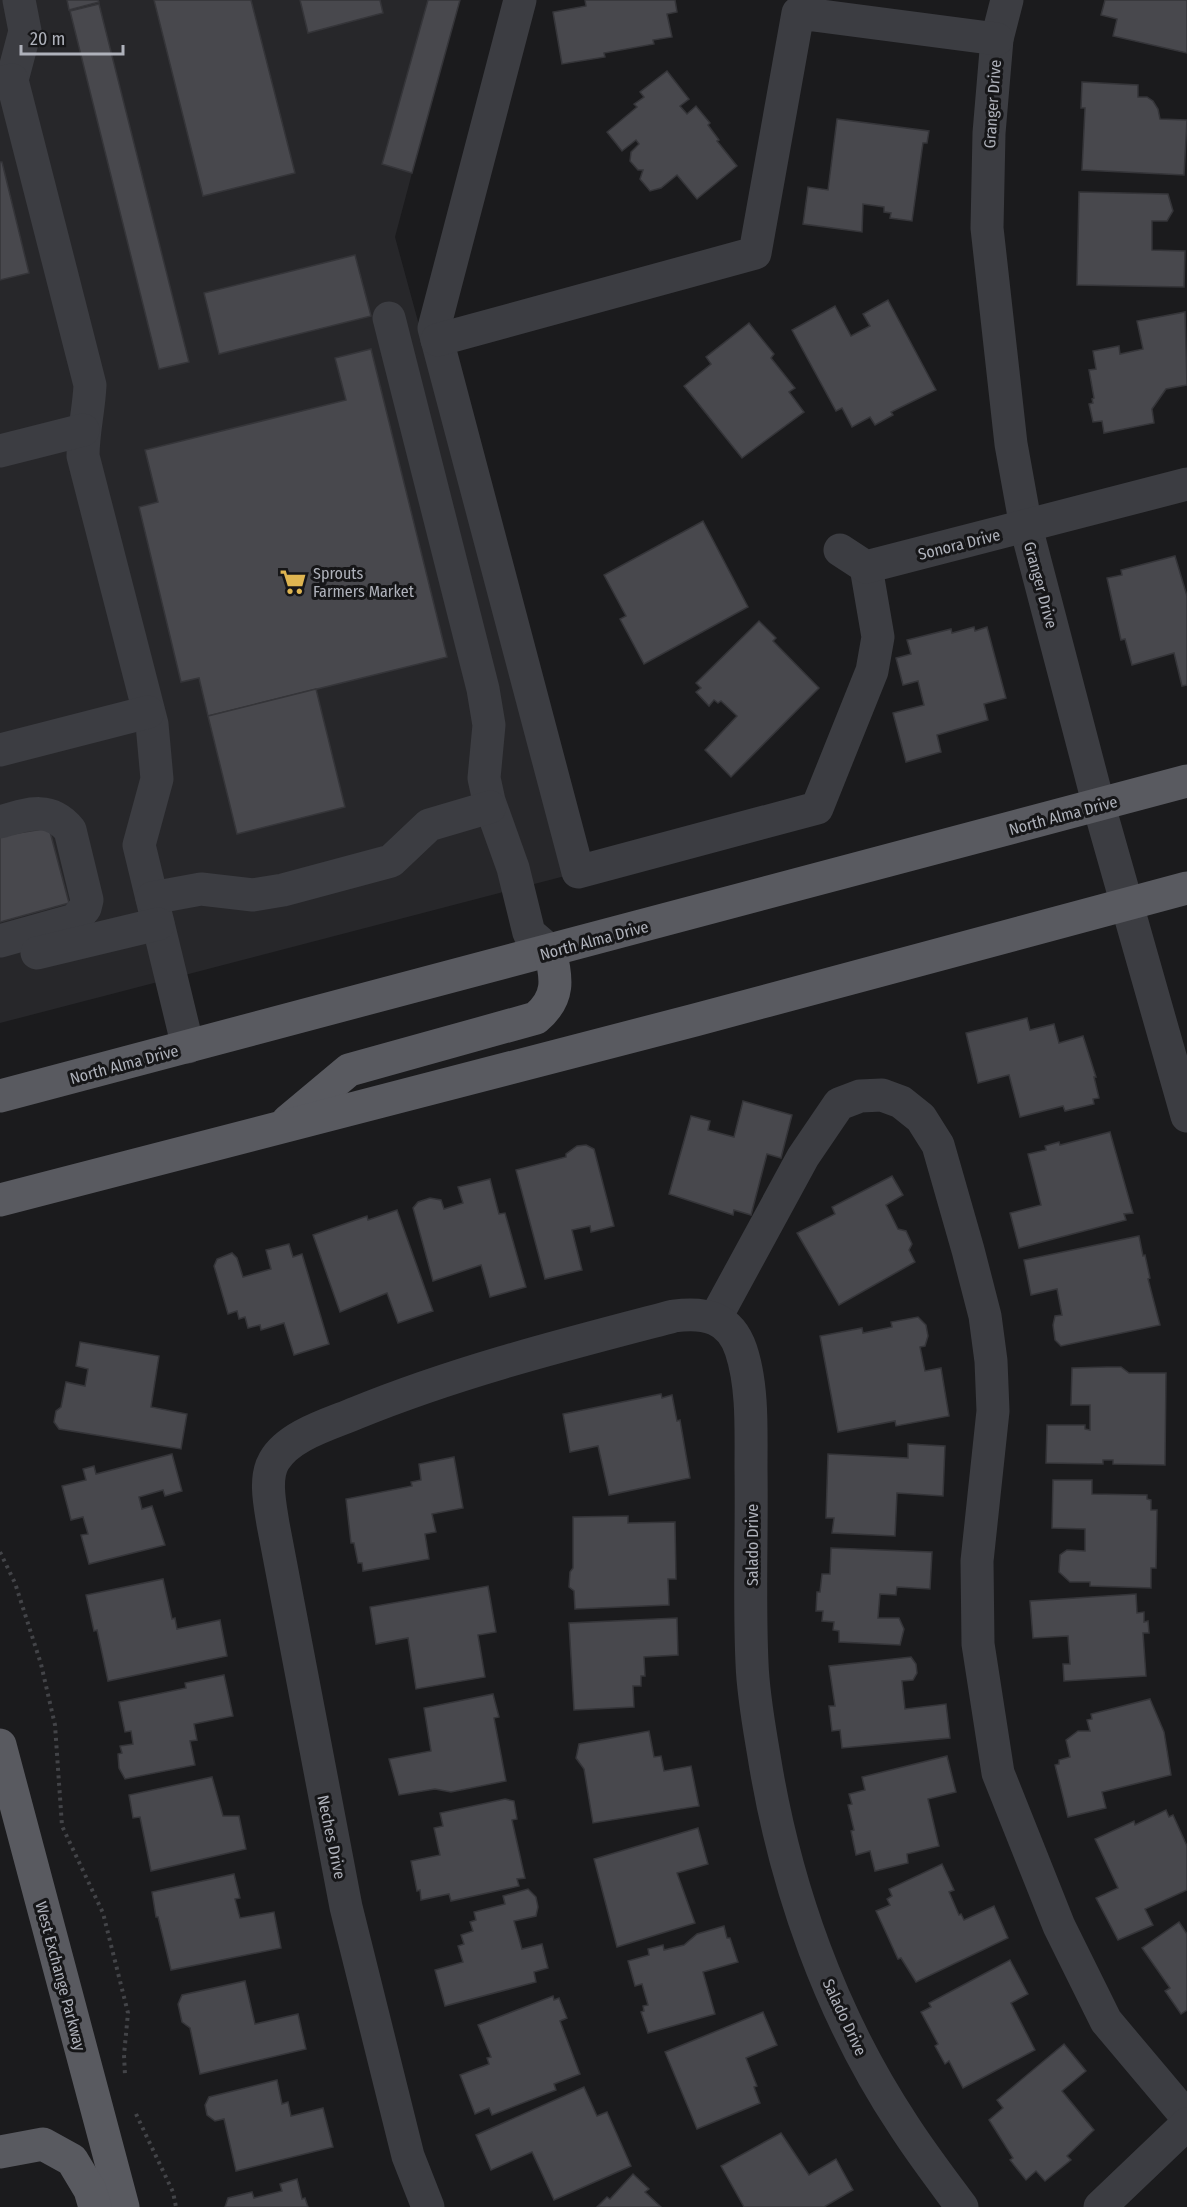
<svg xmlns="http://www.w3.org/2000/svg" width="1187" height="2207" viewBox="0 0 1187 2207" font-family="'Fira Sans Condensed',sans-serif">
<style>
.built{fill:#27272a}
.building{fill:#48484d;stroke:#353539;stroke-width:1.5}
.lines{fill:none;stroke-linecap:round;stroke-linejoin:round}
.path{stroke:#434448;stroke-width:4;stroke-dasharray:3 4.5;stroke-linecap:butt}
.minor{stroke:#3c3d42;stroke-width:33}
.major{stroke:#595a60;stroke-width:33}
.labels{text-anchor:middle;stroke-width:6;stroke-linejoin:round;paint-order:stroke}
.street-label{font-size:16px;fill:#afb2bb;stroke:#161618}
.poi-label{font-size:16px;fill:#afb2bb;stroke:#161618;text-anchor:start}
</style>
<rect width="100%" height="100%" fill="#1b1b1d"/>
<polygon class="built" points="0,0 458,0 395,237 569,875 0,1023"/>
<g class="building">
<polygon points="67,0 98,0 99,2 69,10"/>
<polygon points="154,0 251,0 295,173 203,196"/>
<polygon points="300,0 380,0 383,13 308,33"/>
<polygon points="428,0 460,0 412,173 382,164"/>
<polygon points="585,0 675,0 677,12 667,14 672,37 653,40 654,44 604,53 605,57 562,64 553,12 586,6"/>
<polygon points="1105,0 1187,0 1187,53 1113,36 1117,19 1101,15"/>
<polygon points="99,4 189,362 159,369 70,11"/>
<polygon points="667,71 689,99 680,106 687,114 696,106 710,123 708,125 719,140 717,141 737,166 697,199 677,175 661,188 650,191 640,179 643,170 638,170 630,161 631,152 639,144 636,140 622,151 607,132 637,107 634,104 644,97 640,92"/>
<polygon points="1082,82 1138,85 1138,97 1147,97 1153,101 1158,109 1160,119 1187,120 1184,175 1082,170 1085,108 1081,108"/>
<polygon points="837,119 929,131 927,143 923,143 912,221 890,218 891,213 884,212 884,207 863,204 862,232 803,224 808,187 828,190"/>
<polygon points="0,162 2,162 29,273 0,280"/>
<polygon points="1079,192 1168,194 1173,211 1167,221 1152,221 1152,250 1185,251 1184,287 1077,285"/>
<polygon points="355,255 371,316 219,354 204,293"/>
<polygon points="888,300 936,390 891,412 893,415 875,425 870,417 852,427 842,408 836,411 792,330 835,306 851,336 870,326 863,314"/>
<polygon points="1185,312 1187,385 1166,389 1152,409 1154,423 1104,433 1102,421 1093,422 1089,404 1093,403 1092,399 1094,398 1089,370 1096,369 1093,351 1119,346 1120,354 1143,349 1137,321"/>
<polygon points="749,323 774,354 771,358 795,388 789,392 804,412 742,458 684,386 711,364 706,357"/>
<polygon points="371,349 447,657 208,716 199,678 181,682 139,507 158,502 145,450 346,400 335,358"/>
<polygon points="703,521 748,607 644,664 620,619 626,616 604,575"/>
<polygon points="1175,556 1187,596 1187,685 1182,686 1174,653 1132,665 1125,639 1121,640 1107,578 1122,575 1121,570"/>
<polygon points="759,621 776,638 773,641 819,688 731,777 705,750 737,716 721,701 718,703 714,700 709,706 696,692 701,688 696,683"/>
<polygon points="974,627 975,631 987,627 1006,698 984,704 988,720 937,735 941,752 906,762 893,713 924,705 918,681 903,685 896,658 911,654 907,640 951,629 952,633"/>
<polygon points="316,689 345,807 237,834 208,716"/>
<polygon points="49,828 69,903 0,922 0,836"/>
<polygon points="1027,1018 1030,1030 1054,1024 1059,1043 1083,1036 1096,1077 1094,1077 1099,1098 1093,1099 1094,1104 1065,1111 1063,1106 1020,1117 1009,1075 978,1083 966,1033"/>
<polygon points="743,1101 792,1115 781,1158 767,1154 751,1215 734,1210 733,1215 669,1194 691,1116 710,1121 708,1130 734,1137"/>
<polygon points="1110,1132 1133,1213 1124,1214 1126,1220 1019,1248 1010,1213 1041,1205 1028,1154 1046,1150 1045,1146 1059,1142 1060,1145"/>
<polygon points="586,1145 594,1149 614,1226 591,1232 590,1226 572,1230 582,1270 545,1279 516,1170 566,1157 566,1154 577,1146"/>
<polygon points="892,1176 903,1195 886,1205 898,1229 906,1231 912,1244 909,1250 915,1262 839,1305 797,1233 835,1214 832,1207"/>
<polygon points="490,1179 499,1214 505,1213 526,1287 490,1297 481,1265 433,1281 413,1208 418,1202 430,1198 441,1200 444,1209 463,1203 458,1187"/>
<polygon points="397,1210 433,1311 398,1323 387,1293 340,1312 313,1235 367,1216 368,1220"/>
<polygon points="1139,1236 1143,1256 1145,1255 1150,1278 1148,1279 1160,1325 1061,1346 1055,1340 1053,1325 1055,1316 1062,1315 1057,1289 1031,1295 1024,1260"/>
<polygon points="289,1244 293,1257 302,1254 329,1344 294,1355 284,1323 261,1330 260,1325 248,1328 245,1317 239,1319 237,1311 228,1314 214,1266 217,1259 232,1253 237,1258 243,1277 271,1269 266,1250"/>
<polygon points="918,1317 926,1325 928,1336 925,1346 920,1347 925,1371 941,1368 949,1416 896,1426 895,1421 838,1432 820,1336 862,1328 863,1333 892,1327 891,1322"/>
<polygon points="80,1342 159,1356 151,1407 187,1414 181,1449 59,1429 54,1422 56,1411 61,1407 66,1382 85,1386 88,1369 76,1366"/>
<polygon points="1107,1367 1121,1367 1129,1373 1166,1373 1165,1465 1113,1464 1113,1460 1103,1460 1103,1464 1046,1463 1047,1425 1085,1425 1085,1429 1090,1430 1090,1405 1071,1405 1072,1368"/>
<polygon points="661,1394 662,1398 672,1395 677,1421 680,1420 690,1478 609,1495 598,1446 570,1452 563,1414"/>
<polygon points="908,1444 945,1446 943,1496 897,1493 895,1536 832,1533 834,1518 826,1518 828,1454 908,1458"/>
<polygon points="172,1454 182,1491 165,1496 163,1490 139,1497 142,1509 152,1506 165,1545 89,1564 81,1535 88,1534 83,1517 71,1520 62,1486 86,1480 83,1469 94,1466 96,1474"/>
<polygon points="454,1457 463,1508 432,1514 436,1532 425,1534 429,1559 363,1571 362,1563 358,1563 354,1543 351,1543 346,1499 412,1486 411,1482 421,1480 419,1464"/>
<polygon points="1053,1480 1092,1480 1092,1494 1147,1495 1147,1499 1151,1500 1151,1510 1157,1510 1156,1568 1151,1568 1151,1588 1090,1586 1090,1582 1070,1582 1059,1572 1060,1555 1067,1550 1085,1551 1085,1529 1052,1528"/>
<polygon points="628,1516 628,1523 675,1522 676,1579 668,1579 669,1605 575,1609 574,1591 569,1587 570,1572 573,1568 573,1517"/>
<polygon points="831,1548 932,1552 930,1589 897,1587 896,1595 880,1594 878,1618 899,1618 904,1629 900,1645 839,1642 839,1631 833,1630 834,1622 822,1621 823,1611 816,1611 817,1592 820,1592 822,1574 830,1574"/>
<polygon points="163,1579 172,1619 175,1618 177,1629 220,1620 227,1656 108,1681 97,1630 94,1631 86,1595"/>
<polygon points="488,1586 496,1632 478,1635 485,1677 416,1689 408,1638 376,1644 370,1607"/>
<polygon points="1136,1594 1137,1613 1144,1612 1144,1622 1148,1621 1149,1633 1143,1633 1146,1676 1064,1681 1063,1664 1070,1664 1068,1636 1033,1638 1030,1601"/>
<polygon points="677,1618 678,1655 644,1657 645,1676 641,1676 641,1686 633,1686 634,1707 574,1710 569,1623"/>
<polygon points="911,1657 916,1664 917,1673 913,1680 902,1681 905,1709 946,1704 950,1738 842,1748 840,1730 832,1731 829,1706 835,1706 829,1666"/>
<polygon points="224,1675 233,1716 194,1724 197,1740 190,1741 195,1765 125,1779 119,1768 118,1754 122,1753 120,1746 133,1744 131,1731 125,1732 119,1702 186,1688 185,1683"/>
<polygon points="493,1694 499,1717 494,1718 506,1781 451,1792 435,1789 399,1795 389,1759 431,1751 424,1708"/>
<polygon points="1150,1699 1164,1732 1171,1775 1102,1792 1106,1808 1068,1817 1055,1765 1059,1764 1059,1760 1070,1757 1066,1740 1078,1731 1090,1731 1087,1720 1092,1719 1091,1714"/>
<polygon points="649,1731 654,1757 661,1756 664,1771 691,1766 699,1806 593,1823 584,1769 576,1758 579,1744"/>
<polygon points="947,1756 956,1792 928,1799 939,1846 907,1854 908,1863 875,1871 870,1851 856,1855 851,1831 854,1830 848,1805 852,1804 849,1794 865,1790 862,1777"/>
<polygon points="212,1777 223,1816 239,1816 246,1849 151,1871 140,1817 133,1818 129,1795"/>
<polygon points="505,1799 514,1801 517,1819 512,1820 525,1878 517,1879 519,1886 451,1901 449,1894 421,1900 420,1890 417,1891 411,1861 440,1855 434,1828 443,1826 440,1813"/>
<polygon points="1166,1810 1169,1817 1173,1815 1187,1846 1187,1890 1145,1909 1153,1925 1118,1940 1096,1898 1118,1888 1095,1839 1134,1821 1135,1825"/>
<polygon points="698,1828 708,1864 677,1873 695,1923 617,1947 594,1859"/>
<polygon points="942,1864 954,1890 949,1892 959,1915 961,1914 964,1920 994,1906 1008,1938 916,1982 901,1958 898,1959 876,1911 890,1905 887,1899 892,1896 889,1889"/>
<polygon points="234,1874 240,1898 235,1899 240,1918 274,1912 281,1948 171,1970 158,1917 156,1917 152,1892"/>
<polygon points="528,1889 536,1897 538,1907 536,1916 514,1921 522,1949 542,1944 548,1968 534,1972 536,1982 445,2006 435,1970 463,1962 458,1946 464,1944 461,1935 473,1931 470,1922 476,1920 474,1912 505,1904 503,1896"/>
<polygon points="1179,1922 1187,1934 1187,2010 1181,2014 1165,1991 1170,1988 1142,1948"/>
<polygon points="724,1926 727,1938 730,1938 738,1962 703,1972 715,2014 648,2033 641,2012 644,2011 643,2006 648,2005 642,1984 635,1986 628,1961 649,1955 648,1949 663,1945 664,1950 684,1945 697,1934"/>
<polygon points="1010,1960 1028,1994 1011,2003 1035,2050 963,2088 949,2061 945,2064 935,2046 938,2044 921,2012 931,2007 929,2003"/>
<polygon points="245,1981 255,2024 298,2014 306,2049 200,2074 190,2028 182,2022 178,2004 182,1995"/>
<polygon points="553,1996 554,2000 559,1998 567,2018 560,2021 580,2074 554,2084 556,2090 492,2115 489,2108 475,2114 460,2075 489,2064 487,2058 491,2057 478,2025"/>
<polygon points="763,2012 777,2045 746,2058 757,2086 754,2087 760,2103 697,2129 665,2052"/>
<polygon points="1064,2044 1086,2071 1062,2091 1094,2130 1067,2156 1071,2160 1045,2181 1036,2171 1026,2180 1010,2160 1013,2158 989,2120 1003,2108 997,2100"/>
<polygon points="277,2080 282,2104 288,2102 291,2116 323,2108 333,2147 236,2171 224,2119 215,2121 207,2115 205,2105 209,2097"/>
<polygon points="584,2087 597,2116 607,2112 631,2166 554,2200 532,2152 491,2170 476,2135"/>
<polygon points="781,2133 809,2175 836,2159 853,2190 824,2207 744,2207 721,2166"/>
<polygon points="633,2174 649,2189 645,2192 661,2207 597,2207 607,2197 610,2199"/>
<polygon points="297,2179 302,2199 305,2198 308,2207 225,2207 228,2198 252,2192 254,2198 282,2191 280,2184"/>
</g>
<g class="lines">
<g class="path">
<polyline points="0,1552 15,1583 41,1664 55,1725 62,1826 103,1913 128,2013 124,2055 125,2075"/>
<polyline points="136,2114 173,2192 176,2207"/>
</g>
<g class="minor">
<polyline points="520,0 434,328 578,872 817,808 872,671 878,637 866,567"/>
<polyline points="1007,0 997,39 989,133 987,228 1011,444 1026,527 1099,806 1187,1116"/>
<polyline points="12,80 25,31 19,0"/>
<path d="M0,83L12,80L90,385C89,409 83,432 83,456L152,724L157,779L139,845L188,1047"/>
<polyline points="389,318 483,689 489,725 484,778 489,801 513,868 529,933 550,951"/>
<polyline points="437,340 755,253 798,13 997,39"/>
<polyline points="0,451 83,430"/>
<polyline points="840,550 866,567 1187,484"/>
<polyline points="0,750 148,712"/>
<path d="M0,822C27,814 50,805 70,830L87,900L85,908L75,920L0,941"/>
<polyline points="152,898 201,889 253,895 283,890 391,861 429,825 490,807"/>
<polyline points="37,953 158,924"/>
<polyline points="716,1317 803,1157 839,1104 860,1096 882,1095 901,1102 921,1118 938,1145 968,1250 985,1316 991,1361 993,1411 977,1561 978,1644 998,1773 1059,1926 1106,2021 1187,2117"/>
<path d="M428,2207L408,2156L346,1907L273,1524C270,1505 264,1478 274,1461C289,1435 330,1424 356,1413C459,1371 567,1344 674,1316C705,1312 730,1317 741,1350C753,1386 751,1431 751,1469C752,1533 749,1598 752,1663C753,1694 759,1726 764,1756C785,1887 831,2016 904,2126C922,2154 942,2180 962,2207"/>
<polyline points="1100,2207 1187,2124"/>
</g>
<g class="major">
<polyline points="0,1096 1187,781"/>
<path d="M288,1121L349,1070L536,1018C560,998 557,978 550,951"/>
<polyline points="0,1200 695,1020 1187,888"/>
<polyline points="0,1745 123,2207"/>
<polyline points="0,2152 43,2144 72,2160 90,2190 95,2207"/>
</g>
</g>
<defs>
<g id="supermarket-bare" transform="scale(2.07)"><path d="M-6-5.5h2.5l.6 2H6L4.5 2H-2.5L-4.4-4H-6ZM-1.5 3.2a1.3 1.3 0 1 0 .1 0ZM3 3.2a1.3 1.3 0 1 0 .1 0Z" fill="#dfb551" stroke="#161618" stroke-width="2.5" paint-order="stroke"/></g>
</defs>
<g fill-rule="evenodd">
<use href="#supermarket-bare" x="293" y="582"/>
</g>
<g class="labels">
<g class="street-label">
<text transform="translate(992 104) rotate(-86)" y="6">Granger Drive</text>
<text transform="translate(959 544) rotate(-14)" y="6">Sonora Drive</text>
<text transform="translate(1041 585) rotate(75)" y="6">Granger Drive</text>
<text transform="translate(1063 815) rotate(-15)" y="6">North Alma Drive</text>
<text transform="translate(594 940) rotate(-15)" y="6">North Alma Drive</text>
<text transform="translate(124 1064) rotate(-15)" y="6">North Alma Drive</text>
<text transform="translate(752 1545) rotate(-90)" y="6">Salado Drive</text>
<text transform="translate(332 1837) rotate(78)" y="6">Neches Drive</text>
<text transform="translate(61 1976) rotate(75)" y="6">West Exchange Parkway</text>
<text transform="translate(845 2017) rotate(65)" y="6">Salado Drive</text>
</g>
<g class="poi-label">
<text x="313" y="579">Sprouts<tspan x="313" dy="18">Farmers Market</tspan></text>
</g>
</g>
<path d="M21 45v9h102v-9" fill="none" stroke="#afb2bb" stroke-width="3"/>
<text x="30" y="45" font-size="18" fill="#afb2bb" stroke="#161618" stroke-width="4.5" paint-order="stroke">20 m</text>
</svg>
